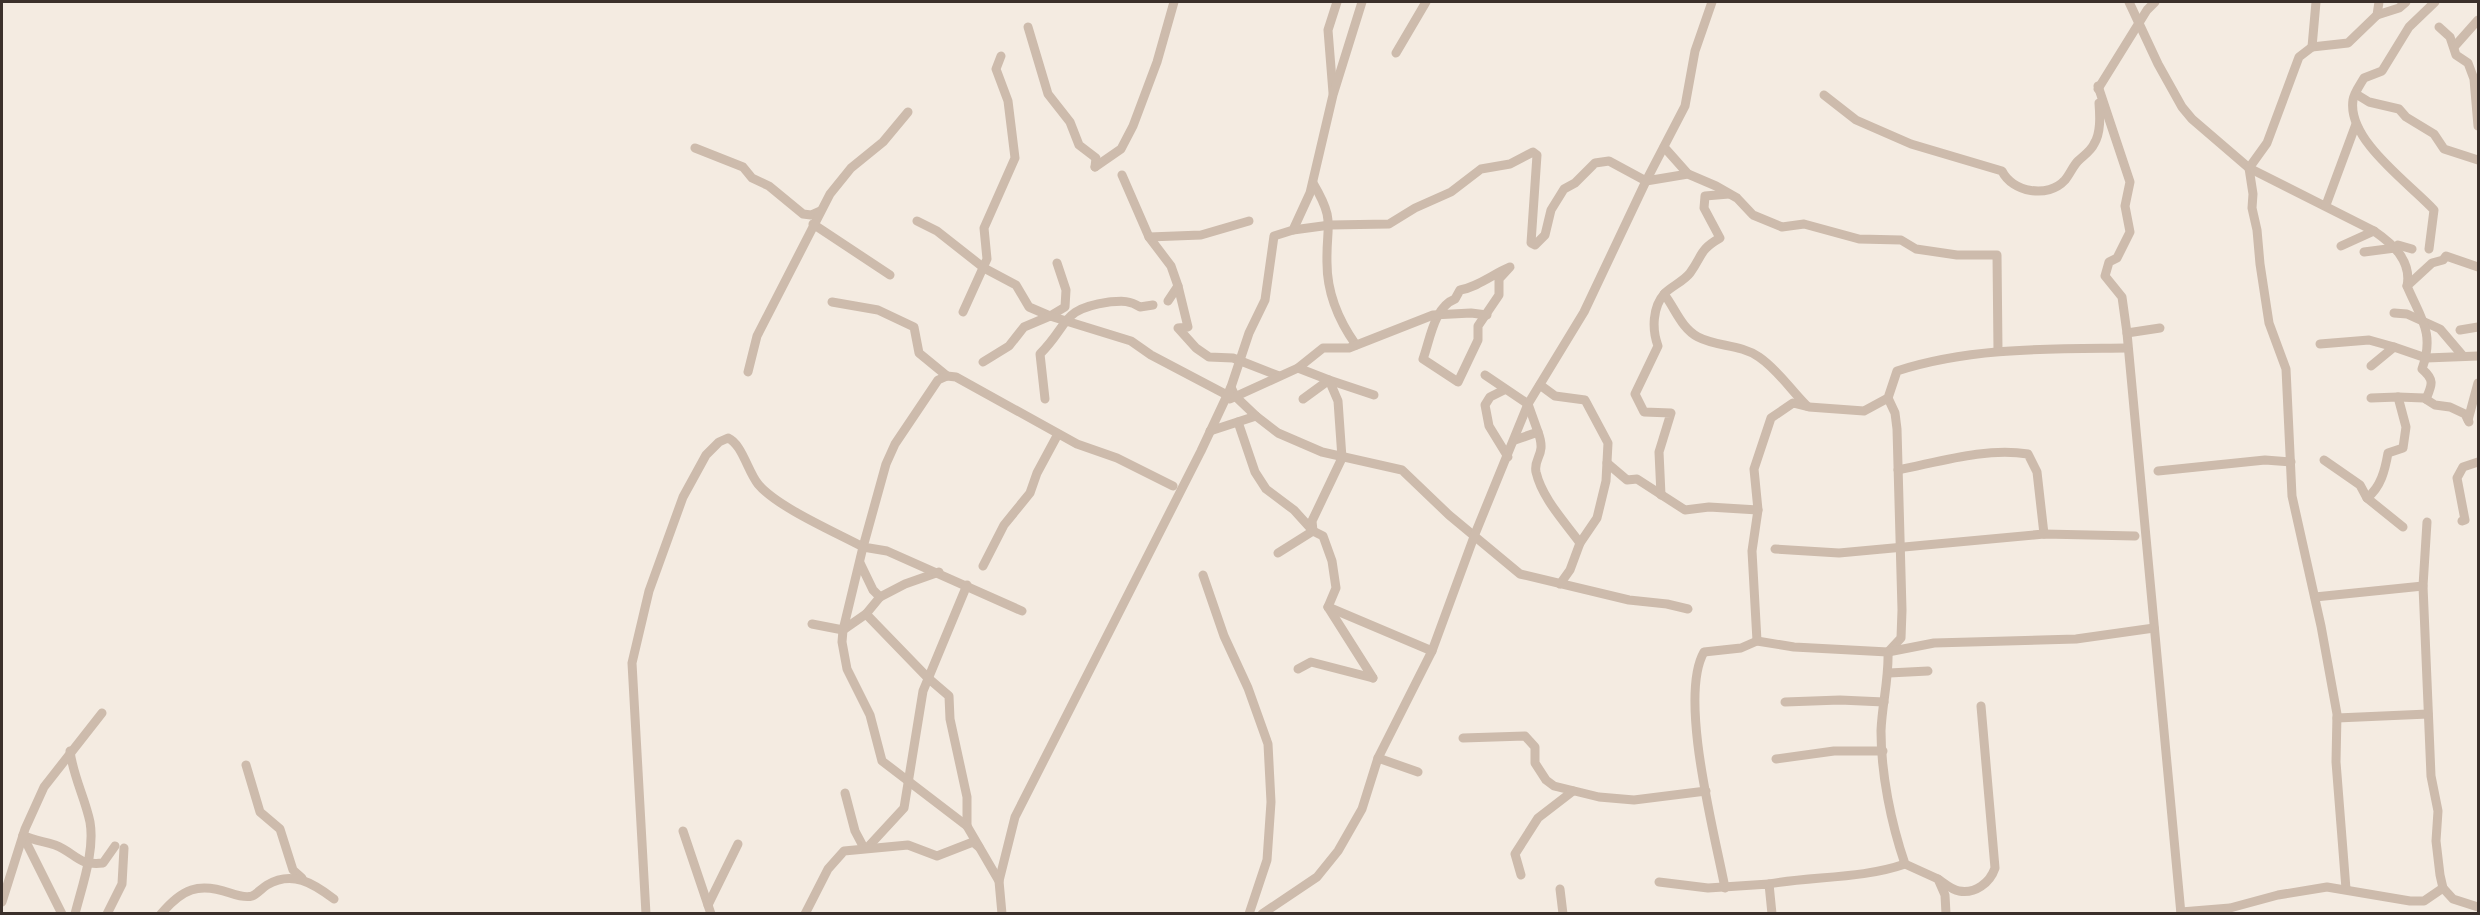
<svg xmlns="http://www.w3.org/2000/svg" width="2480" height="915" viewBox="0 0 2480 915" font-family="Signika,sans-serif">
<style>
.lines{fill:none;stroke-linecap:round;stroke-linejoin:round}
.street{stroke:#cdbbac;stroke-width:9}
</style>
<rect width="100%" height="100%" fill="#f4ebe1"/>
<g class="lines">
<g class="street">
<polyline points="2129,2 2158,64 2182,107 2192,119 2249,168 2374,231"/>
<polyline points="2316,2 2312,47 2348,43 2377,15 2379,2"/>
<polyline points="2377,15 2399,8 2406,2"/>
<polyline points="1028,27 1048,94 1070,122 1079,145 1096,158 1095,167"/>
<polyline points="2439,27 2450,37 2456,55 2468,63 2474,79 2478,126"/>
<polyline points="2312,47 2299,57 2267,143 2249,168 2253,194 2252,208 2257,230 2260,264 2269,323 2286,369 2292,496 2321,626 2337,714 2336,762 2346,889"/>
<polyline points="2454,47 2478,20"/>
<polyline points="1396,53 1426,2"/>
<polyline points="2098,86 2130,182 2125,206 2130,232 2117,258 2109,262 2105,276 2122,297 2127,333 2181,914"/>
<polyline points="2098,89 2147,10 2155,2"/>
<polyline points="1333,93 1328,30 1337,2"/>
<polyline points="2356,94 2369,102 2399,109 2406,117 2434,134 2444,149 2478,160"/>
<path d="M1824,95L1856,120L1911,144L2002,171C2012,192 2048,199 2065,180C2070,174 2073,166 2078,161C2083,156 2091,151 2094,144C2101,133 2100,116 2099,103"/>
<polyline points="1664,147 1688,174"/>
<polyline points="695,148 743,167 752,178 769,186 803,214 811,215 820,211"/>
<polyline points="1095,167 1121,149 1133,126 1157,62 1174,2"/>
<polyline points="1122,175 1149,237 1171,266 1178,286 1168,301"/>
<path d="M1313,183C1336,222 1326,223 1327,263C1327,294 1339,321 1356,345"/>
<polyline points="2326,205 2356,124"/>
<polyline points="917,221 937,231 984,268 1016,285 1029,307 1050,316 1065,307 1066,290 1057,263"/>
<polyline points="813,224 890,275"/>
<polyline points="1293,230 1330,225 1389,224 1415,208 1451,192 1481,169 1510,164 1533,152 1537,155 1531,243 1535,245 1545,235 1551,210 1564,189 1575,183 1595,163 1609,161 1646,181 1688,174 1716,186 1737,198 1753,215 1782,227 1804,224 1859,239 1901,240 1916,249 1957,255 1997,255 1998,351"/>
<polyline points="1149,237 1201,235 1249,221"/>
<path d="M2341,246L2374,231C2393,244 2412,261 2407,286"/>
<path d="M2429,249L2434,210C2409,183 2347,140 2353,100C2354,93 2360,85 2364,78L2382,71L2409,27L2435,2"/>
<polyline points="2364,252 2395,248 2398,245 2412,249"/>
<path d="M1510,267L1499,279V295L1478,326V340L1458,382L1423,359C1430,340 1434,307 1455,299L1460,290C1478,287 1493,274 1510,267Z"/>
<polyline points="1178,286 1188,327 1178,328 1196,348 1209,357 1233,358 1279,376"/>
<path d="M1664,294C1675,308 1681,328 1698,337C1717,347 1740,344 1759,357C1778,370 1790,389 1807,406"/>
<polyline points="832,302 878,310 914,327 919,353 947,376"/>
<polyline points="963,312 987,259 984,228 1015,158 1008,101 996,69 1001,56"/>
<polyline points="2394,313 2407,314 2440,329 2463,356"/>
<polyline points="2460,330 2478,327"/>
<polyline points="2127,333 2160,328"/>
<polyline points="2320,344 2369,340 2394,347"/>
<polyline points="983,362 1009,346 1024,327 1050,316 1131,341 1151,355 1227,395"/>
<polyline points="2371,366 2394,347 2426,358 2478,356"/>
<polyline points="748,372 757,336 830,194 851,168 883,142 908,112"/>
<polyline points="1485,375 1528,404 1538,432 1515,440"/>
<polyline points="1540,385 1555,396 1585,400 1608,443 1606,481 1597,518 1580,543 1570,570 1560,584"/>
<polyline points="1231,387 1235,396 1256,416 1278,433 1322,452 1402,470 1449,515 1520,574 1629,600 1667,604 1688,609"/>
<polyline points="1504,390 1490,397 1485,405 1489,426 1508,457"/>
<polyline points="2398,397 2424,398 2435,405 2450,407 2465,414 2469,422"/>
<path d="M1888,398L1895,413L1897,429L1902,610L1901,638L1888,652C1889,679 1882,704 1881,731C1881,774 1891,823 1905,864L1938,879L1945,895L1946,914"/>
<path d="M1045,399L1040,354C1070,324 1060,309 1109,302C1122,301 1129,300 1140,307L1153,305"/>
<polyline points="1230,399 1298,368 1323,348 1349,348 1433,315 1471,313 1487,315"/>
<polyline points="1303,399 1329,380 1374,395"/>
<path d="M2426,399C2432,385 2435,380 2422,369C2435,333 2421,319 2407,286L2432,263L2443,260L2446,256L2478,267"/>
<polyline points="2468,420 2478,383"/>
<polyline points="1238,422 1255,472 1266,489 1294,510 1313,531 1323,536 1332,561 1336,588 1328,607"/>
<polyline points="1210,431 1256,416"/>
<path d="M1538,432C1547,456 1533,457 1536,472C1542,498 1564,521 1580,543"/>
<polyline points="2324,460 2360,485 2367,498 2403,527"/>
<polyline points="1607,463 1627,480 1637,479 1685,510 1709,507 1758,510"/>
<path d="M1898,470C1939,462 1986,447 2028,454L2037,472L2044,534"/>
<polyline points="2158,471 2265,460 2291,462"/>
<path d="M1661,495L1659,452L1671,413L1644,412L1635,394L1658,346C1652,330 1652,307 1665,293C1672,286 1684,281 1690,273C1703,255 1699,250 1720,238L1704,208L1705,196L1729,194"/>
<path d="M2367,498C2381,487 2385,470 2388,453L2403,448L2406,427L2398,397L2371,398"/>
<polyline points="2462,521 2465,520 2457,478 2463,467 2478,462"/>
<polyline points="2427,522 2423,586 2431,776 2438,811 2436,841 2440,875 2443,888 2453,899 2478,907"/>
<polyline points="1775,549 1839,553 2044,534 2135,536"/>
<polyline points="1278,553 1313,531 1312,521 1342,458 1338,401 1329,380 1298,368"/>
<polyline points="860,563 873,590 880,597 866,614"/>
<polyline points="983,566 1004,525 1030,493 1037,473 1058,434"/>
<polyline points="1203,575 1224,636 1248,688 1268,744 1271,802 1267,860 1249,914"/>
<polyline points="880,597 905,584 939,572"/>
<polyline points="2315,597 2423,586"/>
<polyline points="1328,607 1432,651"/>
<polyline points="1328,607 1373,678"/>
<polyline points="1022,611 887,551 863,547 886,464 895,444 938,380 947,376 956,377 1077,444 1117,458 1173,486"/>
<polyline points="812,624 843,630 866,614 928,678 949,696 950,719 967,797 967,826"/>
<path d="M1757,641L1752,551L1758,510L1754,469L1771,418L1793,403L1809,407L1864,411L1888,398L1897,371C1971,347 2050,349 2127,348"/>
<polyline points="1298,669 1311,662 1373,678"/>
<polyline points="1889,673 1928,671"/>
<polyline points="1785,702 1840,700 1884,702"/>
<polyline points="2337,718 2428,714"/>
<polyline points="1463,738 1525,736 1535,747 1535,763 1546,780 1554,786 1599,797 1634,800 1706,791"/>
<path d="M70,751C73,776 85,798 90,822C95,851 82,886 75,914"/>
<polyline points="1378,758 1418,772"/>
<polyline points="1776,759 1834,751 1883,751"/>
<polyline points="246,765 260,812 280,829 293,870 302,878"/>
<polyline points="845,793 855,831 864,848"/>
<polyline points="683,831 711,914"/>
<path d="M23,835C34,841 43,841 55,845C76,853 77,866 103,863L115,846"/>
<polyline points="23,836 62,914"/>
<polyline points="868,847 904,808 923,691 967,585"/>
<polyline points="1521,875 1515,854 1538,818 1573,791"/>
<path d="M1938,879C1944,883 1952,890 1959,891C1975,894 1990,883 1995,868L1981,706"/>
<polyline points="999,881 1015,817 1201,451 1231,387 1249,333 1265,300 1274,236 1293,230 1310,193 1333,95 1362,2"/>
<polyline points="1659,882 1708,888 1769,884 1772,914"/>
<path d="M1769,884C1813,876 1862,879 1905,864"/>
<path d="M1725,888C1715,835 1678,697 1704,652L1741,648L1757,641L1794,647L1888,652L1934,643L2076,639L2154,628"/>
<polyline points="1560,889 1563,914"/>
<polyline points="2,902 25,829 44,787 102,713"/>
<polyline points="708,905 738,844"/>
<polyline points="2181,912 2230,908 2278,895 2327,887 2410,901 2424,901 2443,888"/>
<polyline points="107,914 122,884 124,848"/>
<path d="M161,914C182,889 198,882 230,893C236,895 246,898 252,896C257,894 262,888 267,885C292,870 313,883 334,899"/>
<path d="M646,914L632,663L649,591L683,497L706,455L719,442L728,438C742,444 748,472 758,484C777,507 835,532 863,547L843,630L842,642L847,669L870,715L882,761L967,826L999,881L1002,914"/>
<polyline points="805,914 828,869 844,851 908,845 937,856 973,842 979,847"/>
<polyline points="1262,914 1317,877 1338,851 1362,809 1378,758 1432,651 1475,534 1528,404 1584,312 1646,181 1685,106 1695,51 1712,2"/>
</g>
</g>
<rect width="2480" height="915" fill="none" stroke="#3b302b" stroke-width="6"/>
</svg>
